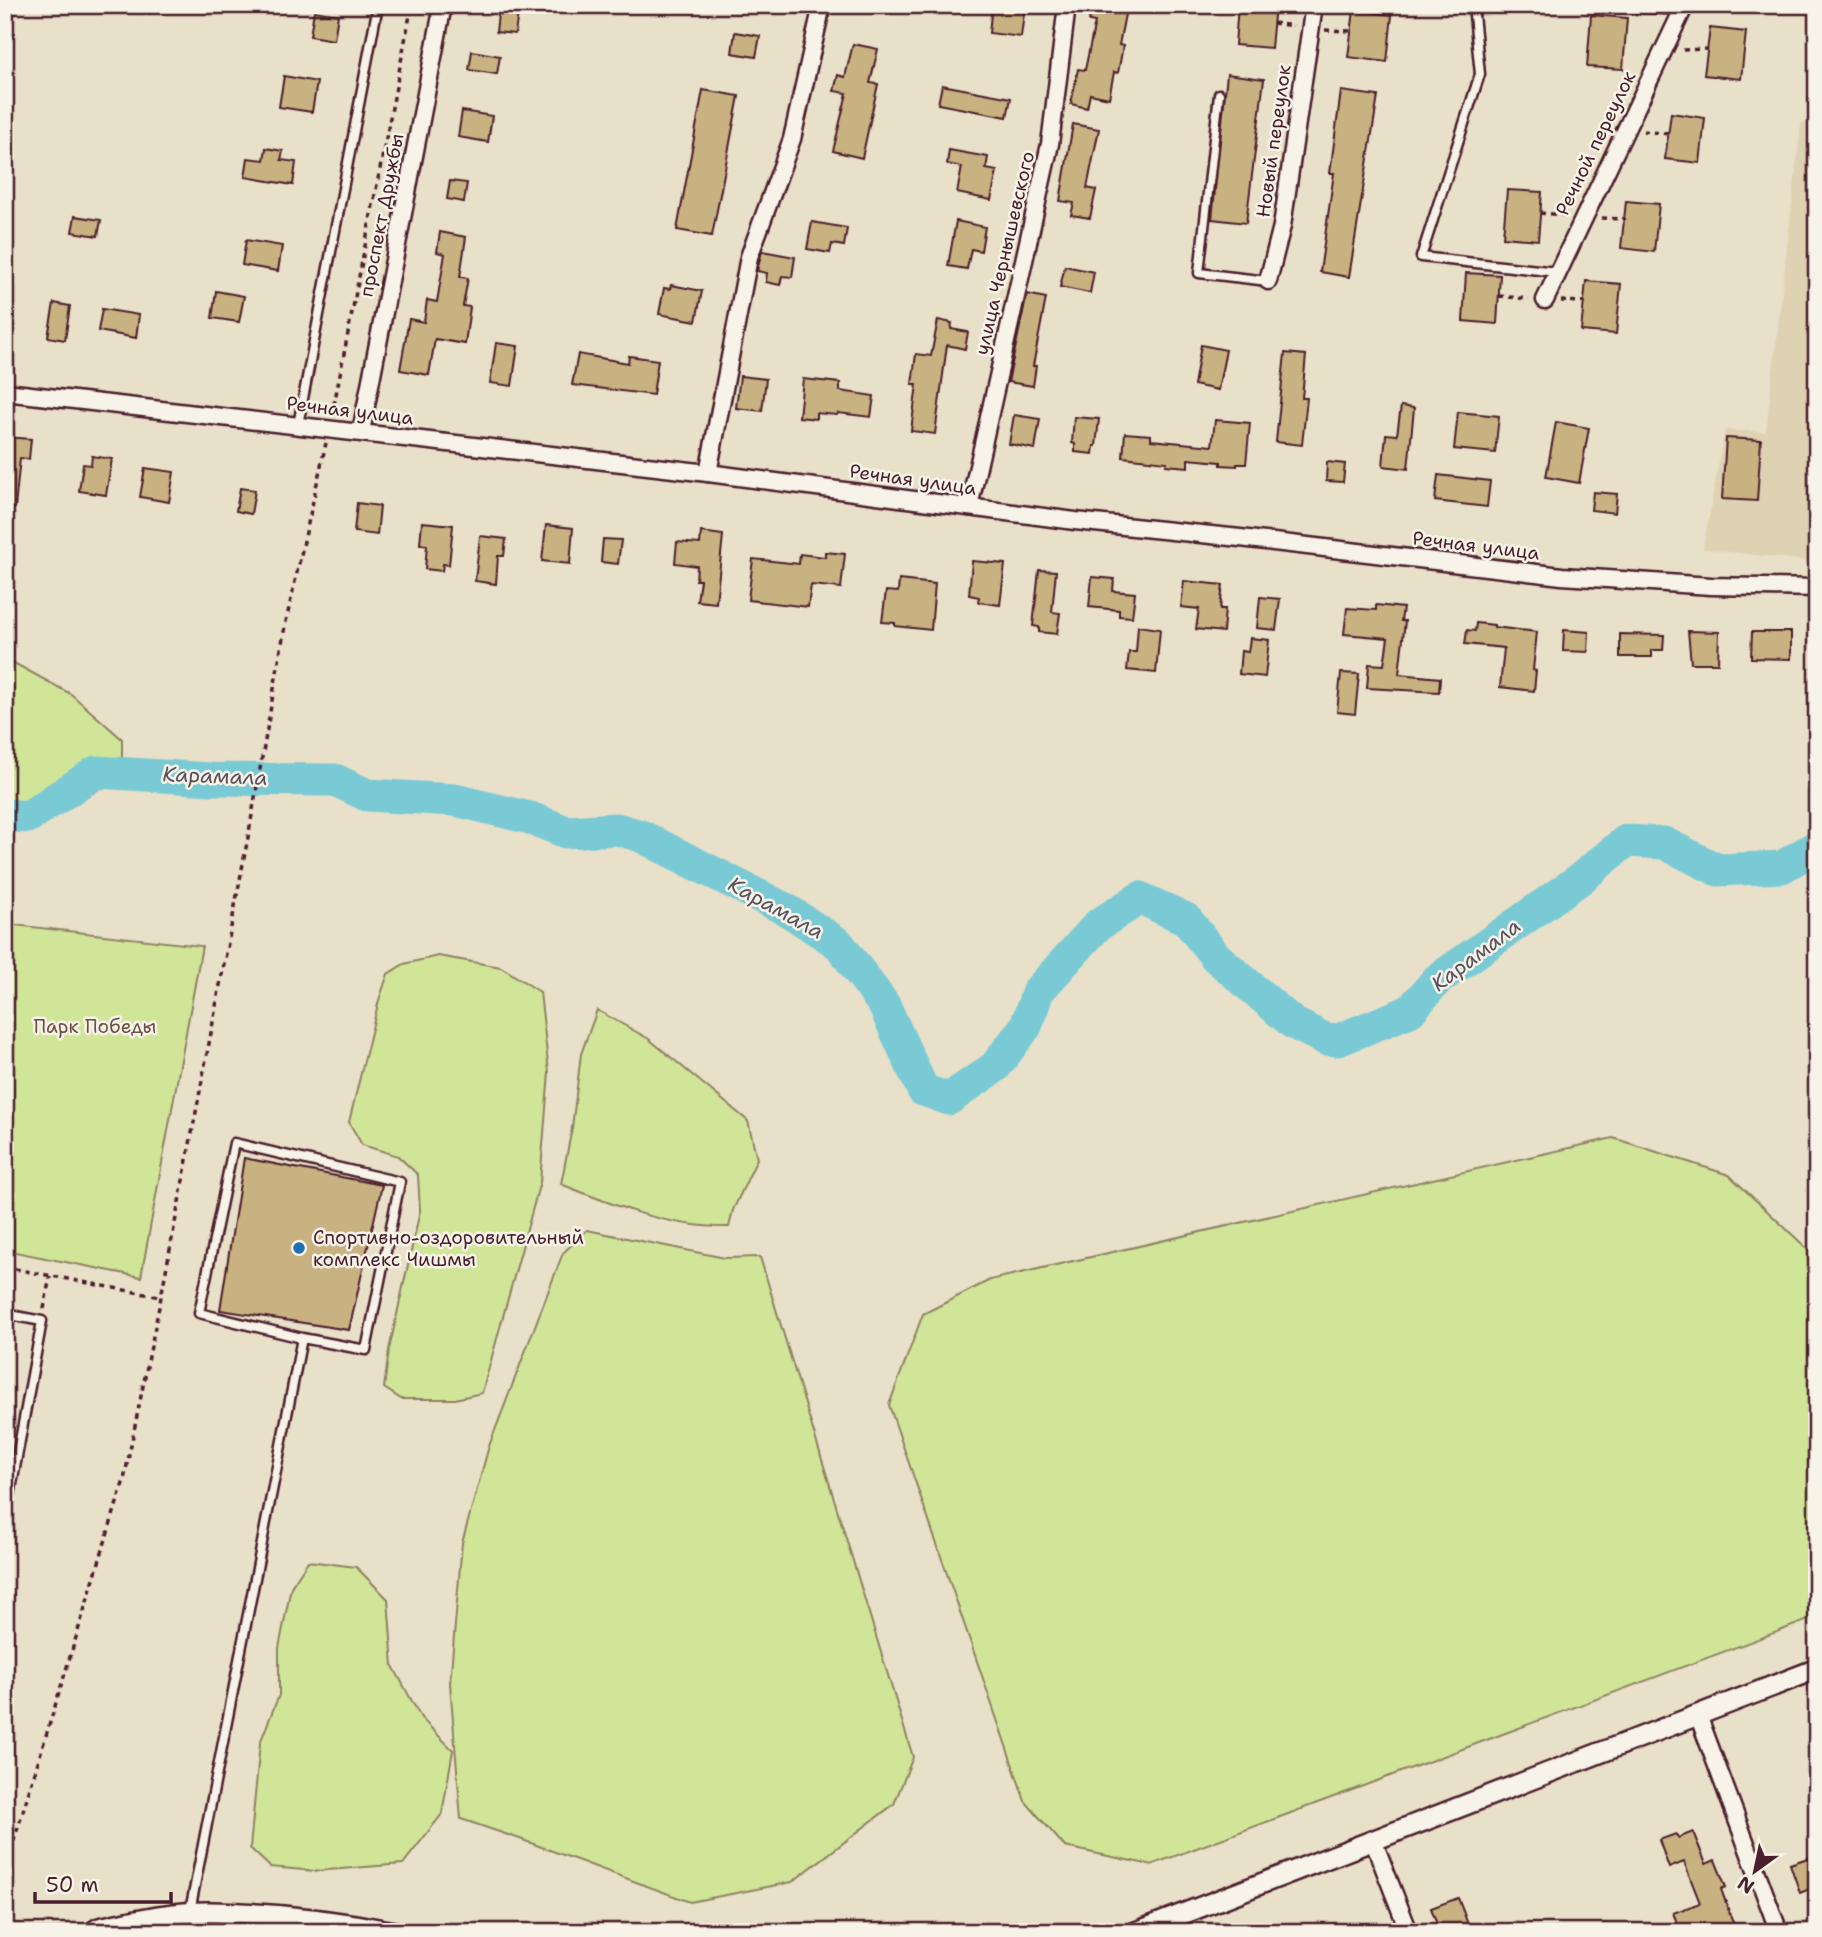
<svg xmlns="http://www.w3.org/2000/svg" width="1822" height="1937" viewBox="0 0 1822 1937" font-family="'Shantell Sans',sans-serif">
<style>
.built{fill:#dfd2b3}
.green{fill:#d1e599;stroke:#8e8262;stroke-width:2}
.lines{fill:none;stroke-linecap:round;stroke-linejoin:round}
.river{stroke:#7acad5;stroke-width:33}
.building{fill:#c9b281;stroke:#4a1f2b;stroke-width:2}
.service-casing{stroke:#4a1f2b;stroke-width:13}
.minor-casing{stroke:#4a1f2b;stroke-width:21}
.tertiary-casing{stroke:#4a1f2b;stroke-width:24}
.path{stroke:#4a1f2b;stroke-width:3.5;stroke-dasharray:5 5;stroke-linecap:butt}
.service{stroke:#f7f3e8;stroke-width:8}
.minor{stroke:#f7f3e8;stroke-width:16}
.tertiary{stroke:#f7f3e8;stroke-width:19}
.poi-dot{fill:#1f6fb2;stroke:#f7f3e8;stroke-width:2.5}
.labels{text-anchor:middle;stroke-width:5;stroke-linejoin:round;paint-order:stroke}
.street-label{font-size:19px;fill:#4a1f2b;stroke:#f7f3e8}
.park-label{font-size:19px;fill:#6c5046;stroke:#f7f3e8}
.poi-label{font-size:19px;fill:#4a1f2b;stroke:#f7f3e8;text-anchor:start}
.water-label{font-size:21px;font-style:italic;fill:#58525e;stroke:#f7f3e8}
</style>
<rect width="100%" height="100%" fill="#e9e0c9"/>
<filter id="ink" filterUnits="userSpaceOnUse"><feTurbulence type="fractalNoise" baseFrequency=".0143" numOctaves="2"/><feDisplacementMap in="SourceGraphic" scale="14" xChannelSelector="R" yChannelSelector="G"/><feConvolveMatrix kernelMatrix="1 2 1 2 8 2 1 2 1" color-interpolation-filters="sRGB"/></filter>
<g filter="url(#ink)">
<polygon class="built" points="1817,115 1817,562 1703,549 1725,430 1766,432 1801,124"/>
<g class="green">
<polygon points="12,662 71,694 122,739 122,773 93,793 23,830 5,829 5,663"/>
<polygon points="5,924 202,946 141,1277 5,1250"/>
<polygon points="438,956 501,967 540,992 549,1072 540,1182 482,1393 455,1399 401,1399 384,1388 389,1350 420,1211 418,1175 398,1156 362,1145 349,1122 379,1000 388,974 404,964"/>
<path d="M597,1010L649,1039L748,1121L757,1159L733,1210L729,1227C670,1228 615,1206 561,1184L572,1128L581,1054Z"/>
<polygon points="1613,1138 1729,1175 1816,1257 1817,1610 1806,1621 1151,1865 1065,1847 1025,1801 889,1405 923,1314 990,1280"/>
<polygon points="587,1230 725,1258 760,1257 913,1757 894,1804 792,1882 690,1902 520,1839 461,1819 450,1683 462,1543 489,1446 563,1253"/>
<polygon points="308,1561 356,1567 388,1599 393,1666 421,1718 453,1750 442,1814 403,1864 315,1871 270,1867 250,1848 260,1743 279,1695 279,1648 291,1587"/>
</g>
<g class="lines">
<polyline class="river" points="5,815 28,817 96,772 211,779 335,780 367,795 455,800 530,818 566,832 617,829 641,836 787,910 839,944 884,1005 923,1090 949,1099 995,1067 1026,1026 1038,991 1098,925 1140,898 1186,919 1216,957 1293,1023 1325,1039 1338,1040 1410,1011 1437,980 1580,879 1626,841 1664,843 1718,870 1782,867 1817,846"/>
</g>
<g class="building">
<polygon points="499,5 519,5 515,34 496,32"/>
<polygon points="992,5 1025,5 1021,37 989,33"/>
<polygon points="1092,5 1126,9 1119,45 1123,46 1118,73 1114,72 1109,98 1090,94 1087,108 1071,104 1078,69 1085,70 1095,22 1089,21"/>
<polygon points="1238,5 1275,5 1271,48 1235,45"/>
<polygon points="1354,10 1392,15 1387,62 1348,57"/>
<polygon points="314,11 338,15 334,40 310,36"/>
<polygon points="1591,15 1627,18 1623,69 1587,67"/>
<polygon points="1710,28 1746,32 1741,79 1704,75"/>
<polygon points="735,32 760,36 756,57 732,53"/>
<polygon points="853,44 878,49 870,83 878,84 862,158 833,151 847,93 834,91 838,75 845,77"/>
<polygon points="472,51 500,56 497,74 469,70"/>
<polygon points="1227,74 1264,79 1246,223 1212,219"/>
<polygon points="284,76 317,82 312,112 279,107"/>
<polygon points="942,85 1011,98 1007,117 938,104"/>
<polygon points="703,90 739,96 712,236 677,230"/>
<polygon points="1341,91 1378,96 1349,277 1320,272 1334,173 1330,173"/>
<polygon points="462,111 492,116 488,142 458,137"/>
<polygon points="1671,113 1705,118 1700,163 1665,159"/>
<polygon points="1073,124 1099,129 1087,188 1096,190 1090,218 1071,215 1074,203 1060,201"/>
<polygon points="266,148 283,151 281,160 296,162 293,185 245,177 248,158 264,160"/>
<polygon points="949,150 988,157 986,169 997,171 991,200 957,193 962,167 947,164"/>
<polygon points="450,181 467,183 464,202 447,199"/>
<polygon points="1507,190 1542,192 1538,240 1503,237"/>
<polygon points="1626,201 1659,204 1654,252 1621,248"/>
<polygon points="75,216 101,220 98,236 72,232"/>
<polygon points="956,221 985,227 981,251 971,249 967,269 948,266"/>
<polygon points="812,222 847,228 844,246 832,244 830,253 807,249"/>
<polygon points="440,232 466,237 460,277 468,278 463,306 470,307 465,344 435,339 429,375 400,370 409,319 424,322 427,300 437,302 445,254 437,252"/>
<polygon points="246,240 282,246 278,271 242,265"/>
<polygon points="762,251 795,257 792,277 782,276 780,285 766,282 767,273 757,271"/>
<polygon points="1065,266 1094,272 1090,293 1060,287"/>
<polygon points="1466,273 1500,275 1497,324 1463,321"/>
<polygon points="1586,281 1621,284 1616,334 1581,331"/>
<polygon points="671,285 702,291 696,321 659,314 664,288 670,289"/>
<polygon points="216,291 244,296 239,322 212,318"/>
<polygon points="1027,294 1046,298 1033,366 1036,366 1033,386 1008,382"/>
<polygon points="54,303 70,306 65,340 48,337"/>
<polygon points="102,309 139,315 136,338 98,331"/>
<polygon points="938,320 952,323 951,329 968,332 965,349 947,345 935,434 911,431 917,384 912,384 916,354 931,356"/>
<polygon points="496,343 518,346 512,386 490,383"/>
<polygon points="1201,345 1226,350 1218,390 1194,385"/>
<polygon points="1285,353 1306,355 1302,398 1307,398 1302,445 1276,442"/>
<polygon points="578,354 628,363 629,356 658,360 653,395 572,385"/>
<polygon points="740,376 766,379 762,411 736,408"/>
<polygon points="803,379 840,383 840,391 874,396 871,417 838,413 837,415 816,413 816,419 799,417"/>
<polygon points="1401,406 1414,408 1408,469 1383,466 1386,434 1397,435"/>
<polygon points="1458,412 1499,416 1495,453 1454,449"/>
<polygon points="1014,415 1040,419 1035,449 1009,444"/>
<polygon points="1074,417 1099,419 1096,446 1094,446 1093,454 1075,452 1075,444 1072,443"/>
<polygon points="1215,420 1250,423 1246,464 1237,464 1237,466 1221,465 1221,462 1188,459 1188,467 1166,465 1167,462 1123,457 1125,433 1151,435 1151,440 1212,446"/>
<polygon points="1556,422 1589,428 1579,483 1546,477"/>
<polygon points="5,437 31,439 29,459 20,458 15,508 5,507"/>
<polygon points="1726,438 1761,440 1757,501 1722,499"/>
<polygon points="92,456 112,459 106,495 79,491 83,464 91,465"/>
<polygon points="1327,462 1345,464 1343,482 1326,481"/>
<polygon points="145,468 174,472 169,502 140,497"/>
<polygon points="1438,475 1490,481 1487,507 1435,501"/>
<polygon points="240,488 255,490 251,514 236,511"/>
<polygon points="1593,492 1617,494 1615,513 1591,510"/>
<polygon points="357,503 380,506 377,535 354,532"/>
<polygon points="422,522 453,525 449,565 443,564 442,571 425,569 427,545 420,544"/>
<polygon points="546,525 573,528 570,564 542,561"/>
<polygon points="701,532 723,535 716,603 697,601 700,580 696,580 697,566 675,563 677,542 700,544"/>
<polygon points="480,536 506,539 504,556 498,556 496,584 475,581"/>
<polygon points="603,539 621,540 618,564 601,562"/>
<polygon points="825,552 845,554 841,588 811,585 808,607 748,600 753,559 799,564 800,554 825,557"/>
<polygon points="972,561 1005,564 1000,605 978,602 979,597 969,595"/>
<polygon points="1039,570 1056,571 1052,612 1060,613 1057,634 1039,632 1039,627 1033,626"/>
<polygon points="1092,577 1114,579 1113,591 1135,593 1132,617 1119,616 1119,610 1089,607"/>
<polygon points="899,580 935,584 931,630 895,626 895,623 882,622 886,591 898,592"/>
<polygon points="1184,581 1223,585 1220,609 1225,609 1223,632 1196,629 1199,609 1181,607"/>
<polygon points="1260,597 1280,599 1276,630 1257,628"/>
<polygon points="1376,605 1403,608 1401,621 1405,621 1399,674 1440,678 1439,692 1367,688 1369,664 1384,665 1388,638 1344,634 1347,608 1376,610"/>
<polygon points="1476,623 1494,625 1494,627 1537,632 1533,670 1536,671 1534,691 1500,687 1504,648 1465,644 1467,630 1475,631"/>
<polygon points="1138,626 1160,629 1156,673 1127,670 1129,652 1136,652"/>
<polygon points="1564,630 1589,632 1588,652 1563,651"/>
<polygon points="1688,631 1719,632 1718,663 1691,663"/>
<polygon points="1752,632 1791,632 1791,659 1751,658"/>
<polygon points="1620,634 1664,635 1663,650 1652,650 1652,657 1620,657"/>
<polygon points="1250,638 1269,640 1265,677 1239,674 1241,651 1248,652"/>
<polygon points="1341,673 1359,674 1355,714 1337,712"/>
<polygon points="244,1158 382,1185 349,1330 220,1310"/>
<polygon points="1693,1832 1706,1864 1715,1860 1726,1887 1721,1889 1735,1928 1726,1932 1681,1932 1673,1913 1700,1903 1684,1862 1669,1868 1659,1840 1676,1834 1678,1838"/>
<polygon points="1817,1855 1817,1886 1800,1893 1790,1864"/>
<polygon points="1458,1898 1471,1932 1440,1932 1431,1908"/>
</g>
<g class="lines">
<g class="service-casing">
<g id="service">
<polyline points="1473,5 1480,74 1421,257 1557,272"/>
<polyline points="1600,5 1683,10"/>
<polyline points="1219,94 1199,273 1268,281"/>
<polyline points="298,425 378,5"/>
<polyline points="5,1314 42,1321 5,1522"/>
<polyline points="190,1911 302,1338 366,1350 400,1182 234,1143 199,1313 302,1338"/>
</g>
</g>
<g class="minor-casing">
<g id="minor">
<polyline points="1268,281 1282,226 1314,5"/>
<polyline points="1545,300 1685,5"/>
<polyline points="5,392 708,473 1075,521 1240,538 1562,576 1711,586 1817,588"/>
<polyline points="361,432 443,5"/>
<polyline points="708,473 749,257 792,139 822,5"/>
<polyline points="969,507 1050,144 1067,5"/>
<polyline points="1698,1715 1779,1932"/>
<polyline points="1373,1840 1409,1932"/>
</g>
</g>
<g class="tertiary-casing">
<g id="tertiary">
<path d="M93,1932L99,1928C136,1920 174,1911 212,1912C273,1913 335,1920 395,1932"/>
<polyline points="1136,1932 1817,1669"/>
</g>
</g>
<g class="path">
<polyline points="1273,23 1293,26"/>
<polyline points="1325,30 1351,31"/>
<polyline points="1683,50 1707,49"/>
<polyline points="1643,131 1669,134"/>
<polyline points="1540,213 1566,215"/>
<polyline points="1602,218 1624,219"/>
<polyline points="1499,296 1529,299"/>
<polyline points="1561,301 1584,302"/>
<polyline points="332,415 412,5"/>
<polyline points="5,1267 161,1297"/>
<polyline points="44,1309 50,1276"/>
<polyline points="5,1870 124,1480 161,1297 249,832 285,626 326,443"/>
</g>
<use href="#service" class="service"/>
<use href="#minor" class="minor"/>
<use href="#tertiary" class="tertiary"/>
</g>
</g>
<circle class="poi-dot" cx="299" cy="1248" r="7"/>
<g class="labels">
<g class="street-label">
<text transform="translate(1273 141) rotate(-82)" y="7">Новый переулок</text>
<text transform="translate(1595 143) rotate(-64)" y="7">Речной переулок</text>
<text transform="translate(381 215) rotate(-79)" y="7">проспект Дружбы</text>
<text transform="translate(1004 253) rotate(-77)" y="7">улица Чернышевского</text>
<text transform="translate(350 410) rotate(7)" y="7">Речная улица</text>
<text transform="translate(913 479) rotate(8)" y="7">Речная улица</text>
<text transform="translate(1476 545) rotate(7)" y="7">Речная улица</text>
</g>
<g class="park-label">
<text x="95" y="1033">Парк Победы</text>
</g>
<g class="poi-label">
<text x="313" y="1244">Спортивно-оздоровительный<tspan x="313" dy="22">комплекс Чишмы</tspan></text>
</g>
<g class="water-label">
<text transform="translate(215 776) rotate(2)" y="7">Карамала</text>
<text transform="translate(776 908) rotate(29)" y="7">Карамала</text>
<text transform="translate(1476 955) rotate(-37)" y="7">Карамала</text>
</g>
</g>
<rect width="1822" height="1937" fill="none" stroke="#f7f3e8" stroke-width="28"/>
<rect x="14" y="14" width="1794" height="1909" fill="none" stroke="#4a1f2b" stroke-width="2.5" filter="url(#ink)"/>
<g transform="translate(1755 1871) rotate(213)" stroke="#f7f3e8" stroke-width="5" paint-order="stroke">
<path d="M0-5L12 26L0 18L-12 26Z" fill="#4a1f2b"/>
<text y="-10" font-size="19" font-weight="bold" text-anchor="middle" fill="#4a1f2b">N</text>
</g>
<path d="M35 1892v10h136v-10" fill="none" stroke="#4a1f2b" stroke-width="3.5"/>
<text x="46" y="1892" font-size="21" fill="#4a1f2b" stroke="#f7f3e8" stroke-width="5" paint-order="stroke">50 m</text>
</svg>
